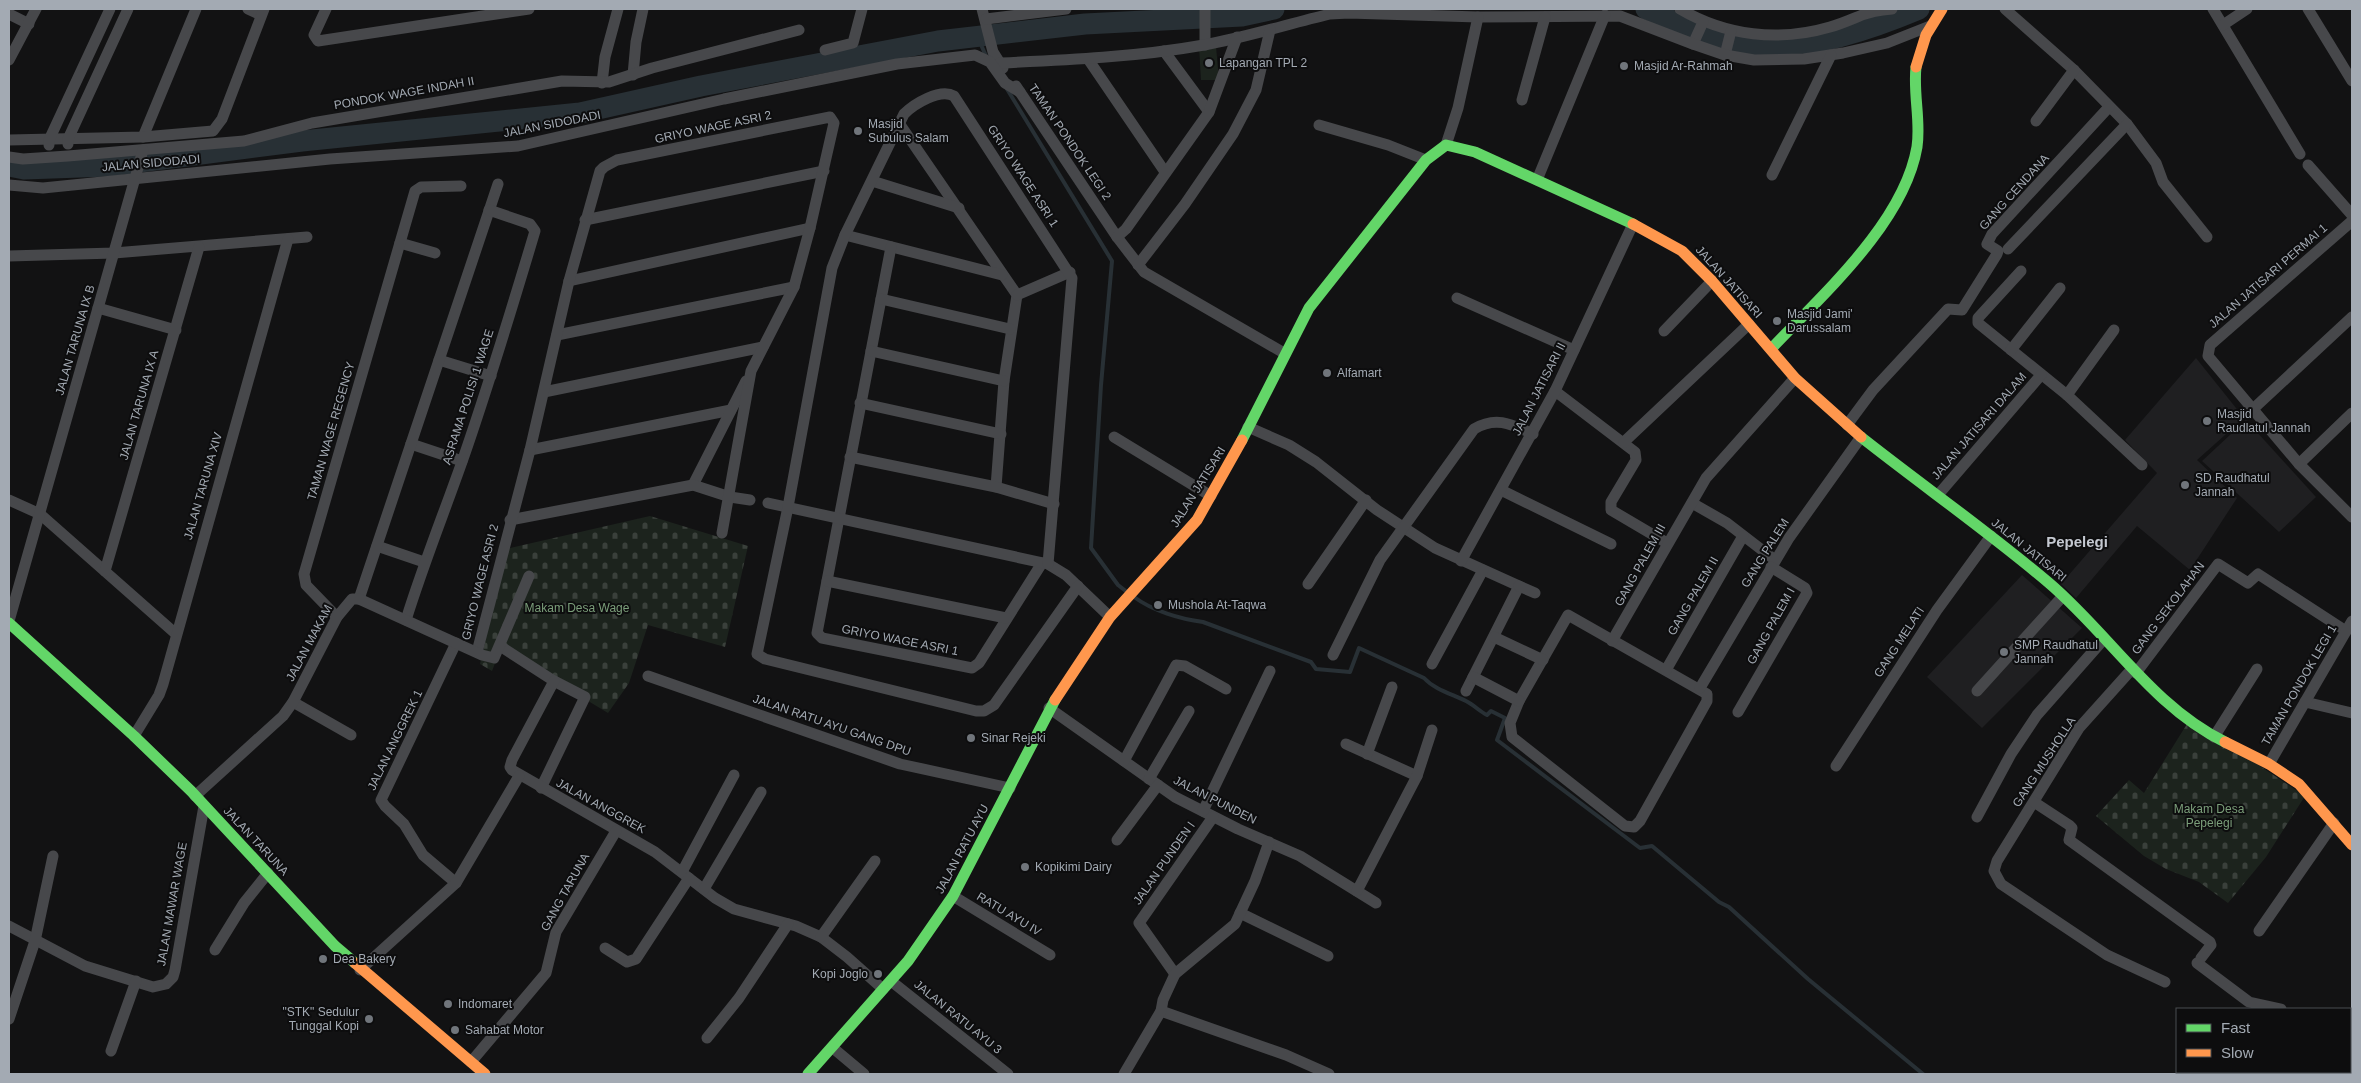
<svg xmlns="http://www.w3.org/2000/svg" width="2361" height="1083" viewBox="0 0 2361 1083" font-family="Helvetica,sans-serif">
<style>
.built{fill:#1f1f21}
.cemetery{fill:url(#cemetery-stones)}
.park{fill:#1c231d}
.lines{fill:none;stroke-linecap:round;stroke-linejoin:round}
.stream{stroke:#283035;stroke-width:4}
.river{stroke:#283035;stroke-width:21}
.street{stroke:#47484b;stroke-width:11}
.fast{stroke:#63d668;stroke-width:11}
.slow{stroke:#ff974d;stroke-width:11}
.poi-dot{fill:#70757b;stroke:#0d0d0e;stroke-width:2}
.labels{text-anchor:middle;stroke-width:4;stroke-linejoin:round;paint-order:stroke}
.poi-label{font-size:12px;fill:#a3aab3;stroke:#0d0d0e;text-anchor:start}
.street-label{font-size:12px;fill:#a3aab3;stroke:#0d0d0e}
.park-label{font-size:12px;fill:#7b9e7a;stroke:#0d0d0e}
.quarter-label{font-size:15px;font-weight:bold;fill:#c4c8d0;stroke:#0d0d0e}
</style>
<defs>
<pattern id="cemetery-stones" width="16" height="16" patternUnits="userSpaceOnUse" patternTransform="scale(1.25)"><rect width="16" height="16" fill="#1c231d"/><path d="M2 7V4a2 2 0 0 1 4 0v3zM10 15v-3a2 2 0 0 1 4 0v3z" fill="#3a403b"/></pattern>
</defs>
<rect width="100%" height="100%" fill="#121213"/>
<g class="built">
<polygon points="2196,358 2244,418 2197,460 2237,498 2190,570 2137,526 2076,598 2061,584 2157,473 2125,440"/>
<polygon points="2246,420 2316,497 2279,532 2202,461"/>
<polygon points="2022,575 2082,628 1982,728 1927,677"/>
</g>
<g class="cemetery">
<polygon points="650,516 748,546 725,647 648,625 629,683 608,713 501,648 492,671 480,664 506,549"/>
<polygon points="2187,724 2257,764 2305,796 2266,857 2228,903 2199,882 2166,869 2144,856 2096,816 2129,780 2144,793"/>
</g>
<polygon class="park" points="1216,46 1219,80 1201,80 1199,47"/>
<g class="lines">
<g class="stream">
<polyline points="978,38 986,56"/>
<polyline points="1007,89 1112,261 1101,385 1091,548 1118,585 1127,592"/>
<path d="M1134,597C1153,611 1180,619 1203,622L1311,662L1316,669L1350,672L1359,648L1424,678C1435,690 1452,694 1466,701C1474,705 1479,711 1487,715L1491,711L1505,718L1497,740L1640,848L1652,846L1719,902L1729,907L1808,979L1923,1074"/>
</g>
<g class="river">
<path d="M1646,9C1677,23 1708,39 1742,45C1796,55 1869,30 1919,9"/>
<polyline points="9,166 24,169 109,166 302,141 580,113 701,86 938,41 1085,24 1242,16 1274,9"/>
</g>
<g class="street">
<polyline points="248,9 261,15"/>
<polyline points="326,9 314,35 318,41 529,9"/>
<polyline points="982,9 993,52 1003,68"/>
<polyline points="1205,9 1205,45"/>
<path d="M1680,9C1726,36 1779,42 1830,27C1841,24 1852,19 1862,15C1872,11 1882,10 1892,9"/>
<polyline points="2005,9 2074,70 2127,124 2156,163 2163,182 2207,237"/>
<polyline points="2213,9 2300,154"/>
<polyline points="2308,9 2352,81"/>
<polyline points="9,14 29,24"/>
<polyline points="986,19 1066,9"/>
<polyline points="2223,25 2247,9"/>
<polyline points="1693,44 1703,22"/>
<polyline points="825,50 853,43 862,9"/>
<polyline points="1164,51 1209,112"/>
<polyline points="1725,55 1731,31"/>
<polyline points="1088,59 1165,172"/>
<polyline points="9,60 36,9"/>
<path d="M1000,63C1068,60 1137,57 1204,45C1247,37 1288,24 1330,14L1349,13L1478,17L1620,16L1693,44L1725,55L1754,60L1804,59L1843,53L1887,43L1930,26"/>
<polyline points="633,75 636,42 643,9"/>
<polyline points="602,83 605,57 618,9"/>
<polyline points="1016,86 1117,237 1144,272 1284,353"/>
<polyline points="1522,100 1545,17"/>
<polyline points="2036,121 2074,70"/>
<polyline points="899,123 1017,295 1004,381 996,487"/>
<polyline points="1319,125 1388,145 1426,160"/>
<polyline points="143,137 196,9"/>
<polyline points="9,140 143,137 213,131 222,119 264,9"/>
<polyline points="68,144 68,139 128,9"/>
<polyline points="49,145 49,140 110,9"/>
<polyline points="1446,145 1458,108 1478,17"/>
<polyline points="9,157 23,159 68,156 244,141 312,123 562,81 609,82 652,68 799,30"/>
<polyline points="2308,165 2352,215"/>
<polyline points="1772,175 1831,55"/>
<polyline points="1537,180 1605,15"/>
<polyline points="872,181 959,208"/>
<polyline points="9,185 43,188 330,159 518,146 724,99 897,64 975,55 990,62 1005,83 1020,92"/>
<polyline points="585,220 824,171"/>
<polyline points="2352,221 2210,345 2208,356 2299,464 2352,517"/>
<polyline points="845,235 1002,275"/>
<polyline points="1117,237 1126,229 1209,112 1237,37"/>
<polyline points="400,243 435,253"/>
<polyline points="891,247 817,633 822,638 972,668 979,663 1042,563"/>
<polyline points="2008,249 2127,124"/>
<polyline points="9,256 114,253 307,237"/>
<polyline points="1138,265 1185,204 1233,134 1256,90 1270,30"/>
<polyline points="2021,271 1978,318 1978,323 2067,395 2142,465"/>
<polyline points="569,281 810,228"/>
<polyline points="1017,295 1070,272"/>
<polyline points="1457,298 1574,350"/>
<polyline points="881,299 1010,329"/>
<polyline points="98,308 176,330"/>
<polyline points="1664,331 1712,281"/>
<polyline points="557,335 794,287"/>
<polyline points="2011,350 2060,288"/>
<polyline points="871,351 1004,381"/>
<polyline points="439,360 491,376"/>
<polyline points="1555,391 1635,452 1636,460 1611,502 1611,510 1667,543"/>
<polyline points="544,392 763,347"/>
<polyline points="2067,395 2114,330"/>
<polyline points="860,403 1001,434"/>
<polyline points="2252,410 2352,317"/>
<polyline points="1847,425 1873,390 1948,309 1962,310 1997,254 1998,251 1987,244 1992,234 2109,107"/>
<polyline points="1248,427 1289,445 1316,462 1377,510 1435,548 1519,586 1466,691"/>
<polyline points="1114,437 1211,496"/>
<polyline points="1624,442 1749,324"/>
<polyline points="411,444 462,461"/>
<polyline points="530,450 731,410"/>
<polyline points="850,457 996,487 1054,504"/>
<polyline points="2299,464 2352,413"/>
<polyline points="693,485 746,381"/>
<polyline points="1501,490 1611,544"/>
<polyline points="1938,495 2041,375"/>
<polyline points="9,500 40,514 176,634"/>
<polyline points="768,503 1048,564 1066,575 1110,617"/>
<polyline points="1692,503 1727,523 1775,560"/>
<polyline points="510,520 693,485 730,497 750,500"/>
<polyline points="377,546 424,562"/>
<polyline points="1461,561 1555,391 1633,224"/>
<path d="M1048,564L1072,278L954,96C940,88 914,104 904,114L845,235L832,268L788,507L757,654L765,659L976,711H984L994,705L1078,586"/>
<polyline points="105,571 199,247"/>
<polyline points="827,581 1006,618"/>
<polyline points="1308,584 1366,500"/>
<polyline points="1519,586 1535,593"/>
<polyline points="359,599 498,184"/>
<polygon points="1568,615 1707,694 1707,701 1640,821 1634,827 1625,826 1512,737 1510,723 1519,701"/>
<polyline points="337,617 306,585 304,574 415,191 421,187 461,186"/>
<path d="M406,620C423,565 444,513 463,459C489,384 512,308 535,231L530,224L489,210"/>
<polyline points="9,621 143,150"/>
<polyline points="1494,637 1543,660"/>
<polyline points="1612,641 1706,478 1795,378"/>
<polyline points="456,643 381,800 385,806 404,824 423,855 456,883"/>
<polyline points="500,646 554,681 585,697 541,788"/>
<polyline points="477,652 530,450 569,281 600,171 604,167 617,160 830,117 834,123 810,228 794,287 751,371 722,533"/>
<path d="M1333,655L1380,560L1474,429C1496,416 1511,424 1533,434"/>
<polyline points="1432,664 1483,570"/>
<polyline points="2132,669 2079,728 1997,861 1994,871 2001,884 2107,955 2165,982"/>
<polyline points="1666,670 1743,536"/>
<polyline points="2136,673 2218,564 2248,583 2258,574 2346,631"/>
<polyline points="648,676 900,764 1010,788"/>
<polyline points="1473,677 1519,701"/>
<polyline points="554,681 512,760 510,767 512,770 655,852 715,898 734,909 796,926 821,937 847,957 883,989"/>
<polyline points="1700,688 1789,538 1861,437"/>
<polyline points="1977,691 2063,596"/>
<polyline points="293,702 351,735"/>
<polyline points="2305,702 2352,713"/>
<polyline points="1049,708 1175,797 1238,829 1300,856 1376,903"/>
<polyline points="1738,712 1807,593 1805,588 1771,567"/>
<polyline points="134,736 159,695 163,684 288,239"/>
<polyline points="2214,737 2257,669"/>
<polyline points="1346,744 1417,776"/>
<polyline points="1367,754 1392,687"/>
<polyline points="1124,761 1176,665 1185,666 1226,689"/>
<polyline points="2269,764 2352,621"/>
<polyline points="1836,766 1937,610 1991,536"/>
<polyline points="1149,779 1189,711"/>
<polyline points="195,796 283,716 293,702 337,617 352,599 359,599 482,655 494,658 529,576"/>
<polyline points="2034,802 2069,825 2072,828 2069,840 2210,942 2211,945 2201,958"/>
<polyline points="1203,811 1270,671"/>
<polyline points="1977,817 2011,754 2037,715 2104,639"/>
<polyline points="1117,840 1158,785"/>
<polyline points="682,872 734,775"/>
<polyline points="704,889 761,792"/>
<polyline points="1357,891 1417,776 1432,730"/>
<polyline points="953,896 1050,955"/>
<polyline points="1240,913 1328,956"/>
<polyline points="9,926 85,966 153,987 166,984 173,977 175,970 204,806"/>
<polyline points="2259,931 2334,823"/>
<polyline points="821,937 875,861"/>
<polyline points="605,948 627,962 636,959 689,878"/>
<polyline points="215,950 244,903 268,873"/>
<polyline points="2197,963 2249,1002 2281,1009"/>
<polyline points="360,970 456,883 519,776"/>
<polyline points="1175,974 1139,923 1213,817"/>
<polyline points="891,981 1008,1074"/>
<polyline points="1161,1011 1286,1055 1329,1074"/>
<polyline points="9,1019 35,941 53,856"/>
<polyline points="2350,1020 2352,1015"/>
<polyline points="707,1038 739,998 788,924"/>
<polyline points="2350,1046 2352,1048"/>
<polyline points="833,1048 864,1074"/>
<polyline points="111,1051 136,981"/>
<polyline points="471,1062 546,973 556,932 616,831"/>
<polyline points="1124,1074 1161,1011 1163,1000 1175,974 1235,924 1255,881 1269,842"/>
</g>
<g class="fast">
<path d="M1771,349C1822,295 1904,223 1917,147C1921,121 1913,94 1916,67"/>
<path d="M1861,437C1923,486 1989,532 2049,583C2109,634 2153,707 2225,742"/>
<polyline points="1242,440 1309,308 1426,160 1446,145 1475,152 1633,224"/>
<polyline points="9,623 134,736 191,791 335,946 355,963"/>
<polyline points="808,1074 908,961 953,896 1055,700"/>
</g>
<g class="slow">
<polyline points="1916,67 1926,35 1942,9"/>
<polyline points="1633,224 1682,251 1712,281 1795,378 1861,437"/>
<polyline points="1055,700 1110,617 1197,520 1242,440"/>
<polyline points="2225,742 2269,764 2299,784 2352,845"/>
<polyline points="355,963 485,1074"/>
</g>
</g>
<g class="poi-dot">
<circle cx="1209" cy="63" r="5"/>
<circle cx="1624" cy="66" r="5"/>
<circle cx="858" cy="131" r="5"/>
<circle cx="1777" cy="321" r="5"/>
<circle cx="1327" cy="373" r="5"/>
<circle cx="2207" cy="421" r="5"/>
<circle cx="2185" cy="485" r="5"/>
<circle cx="1158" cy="605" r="5"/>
<circle cx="2004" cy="652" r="5"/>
<circle cx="971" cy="738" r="5"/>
<circle cx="1025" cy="867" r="5"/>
<circle cx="323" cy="959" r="5"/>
<circle cx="878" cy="974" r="5"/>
<circle cx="448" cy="1004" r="5"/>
<circle cx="369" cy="1019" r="5"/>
<circle cx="455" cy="1030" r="5"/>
</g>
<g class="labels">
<g class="poi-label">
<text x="1219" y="67">Lapangan TPL 2</text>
<text x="1634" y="70">Masjid Ar-Rahmah</text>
<text x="868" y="128">Masjid<tspan x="868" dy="14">Subulus Salam</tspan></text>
<text x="1787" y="318">Masjid Jami'<tspan x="1787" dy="14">Darussalam</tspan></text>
<text x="1337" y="377">Alfamart</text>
<text x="2217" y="418">Masjid<tspan x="2217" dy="14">Raudlatul Jannah</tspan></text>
<text x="2195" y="482">SD Raudhatul<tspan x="2195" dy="14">Jannah</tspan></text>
<text x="1168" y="609">Mushola At-Taqwa</text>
<text x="2014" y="649">SMP Raudhatul<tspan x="2014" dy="14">Jannah</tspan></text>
<text x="981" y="742">Sinar Rejeki</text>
<text x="1035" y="871">Kopikimi Dairy</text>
<text x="333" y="963">Dea Bakery</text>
<text x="868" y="978" text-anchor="end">Kopi Joglo</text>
<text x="458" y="1008">Indomaret</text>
<text x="359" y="1016" text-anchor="end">"STK" Sedulur<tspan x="359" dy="14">Tunggal Kopi</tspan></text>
<text x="465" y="1034">Sahabat Motor</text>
</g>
<g class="street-label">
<text transform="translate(404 93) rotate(-10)" y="4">PONDOK WAGE INDAH II</text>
<text transform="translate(552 124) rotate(-11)" y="4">JALAN SIDODADI</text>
<text transform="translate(713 127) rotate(-12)" y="4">GRIYO WAGE ASRI 2</text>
<text transform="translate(1070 142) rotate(56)" y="4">TAMAN PONDOK LEGI 2</text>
<text transform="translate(151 163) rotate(-5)" y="4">JALAN SIDODADI</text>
<text transform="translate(1023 176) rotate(57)" y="4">GRIYO WAGE ASRI 1</text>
<text transform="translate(2014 192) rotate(-48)" y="4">GANG CENDANA</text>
<text transform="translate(2268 276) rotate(-41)" y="4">JALAN JATISARI PERMAI 1</text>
<text transform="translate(1729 282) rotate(48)" y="4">JALAN JATISARI</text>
<text transform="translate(75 340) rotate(-74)" y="4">JALAN TARUNA IX B</text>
<text transform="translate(1539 389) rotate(-63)" y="4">JALAN JATISARI II</text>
<text transform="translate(468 397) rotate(-72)" y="4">ASRAMA POLISI 1 WAGE</text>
<text transform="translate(139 405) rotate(-74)" y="4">JALAN TARUNA IX A</text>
<text transform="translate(1979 426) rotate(-49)" y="4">JALAN JATISARI DALAM</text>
<text transform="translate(331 431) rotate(-74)" y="4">TAMAN WAGE REGENCY</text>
<text transform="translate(203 486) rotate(-74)" y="4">JALAN TARUNA XIV</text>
<text transform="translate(1198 487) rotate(-58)" y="4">JALAN JATISARI</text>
<text transform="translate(2029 550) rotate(39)" y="4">JALAN JATISARI</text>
<text transform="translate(1765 553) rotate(-58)" y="4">GANG PALEM</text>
<text transform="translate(1640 565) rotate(-61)" y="4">GANG PALEM III</text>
<text transform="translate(480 582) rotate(-76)" y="4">GRIYO WAGE ASRI 2</text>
<text transform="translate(1693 596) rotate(-60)" y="4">GANG PALEM II</text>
<text transform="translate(2168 608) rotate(-53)" y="4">GANG SEKOLAHAN</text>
<text transform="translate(1771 626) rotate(-61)" y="4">GANG PALEM I</text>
<text transform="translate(900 640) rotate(11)" y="4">GRIYO WAGE ASRI 1</text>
<text transform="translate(1899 642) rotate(-57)" y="4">GANG MELATI</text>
<text transform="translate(309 643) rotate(-62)" y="4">JALAN MAKAM</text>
<text transform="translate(2299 685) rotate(-60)" y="4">TAMAN PONDOK LEGI 1</text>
<text transform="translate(832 725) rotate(19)" y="4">JALAN RATU AYU GANG DPU</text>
<text transform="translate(395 740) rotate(-64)" y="4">JALAN ANGGREK 1</text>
<text transform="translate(2044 762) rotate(-57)" y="4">GANG MUSHOLLA</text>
<text transform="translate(1215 800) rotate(27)" y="4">JALAN PUNDEN</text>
<text transform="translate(601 806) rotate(29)" y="4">JALAN ANGGREK</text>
<text transform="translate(256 841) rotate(47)" y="4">JALAN TARUNA</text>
<text transform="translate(962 849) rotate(-62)" y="4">JALAN RATU AYU</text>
<text transform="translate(1164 863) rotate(-55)" y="4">JALAN PUNDEN I</text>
<text transform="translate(565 892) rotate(-61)" y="4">GANG TARUNA</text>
<text transform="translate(172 904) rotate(-80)" y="4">JALAN MAWAR WAGE</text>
<text transform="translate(1009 914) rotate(31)" y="4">RATU AYU IV</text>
<text transform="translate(958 1017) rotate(39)" y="4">JALAN RATU AYU 3</text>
</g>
<g class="park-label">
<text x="577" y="612">Makam Desa Wage</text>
<text x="2209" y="813">Makam Desa<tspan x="2209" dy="14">Pepelegi</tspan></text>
</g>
<g class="quarter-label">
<text x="2077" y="547">Pepelegi</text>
</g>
</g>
<rect width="2361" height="1083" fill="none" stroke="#a3aab3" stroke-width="20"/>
<rect x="2176" y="1008" width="175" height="65" fill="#0d0d0e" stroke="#494c50"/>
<rect x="2186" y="1024" width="25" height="8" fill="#63d668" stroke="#494c50"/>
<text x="2221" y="1033" font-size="15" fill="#a3aab3">Fast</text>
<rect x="2186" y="1049" width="25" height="8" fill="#ff974d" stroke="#494c50"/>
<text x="2221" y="1058" font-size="15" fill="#a3aab3">Slow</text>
</svg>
